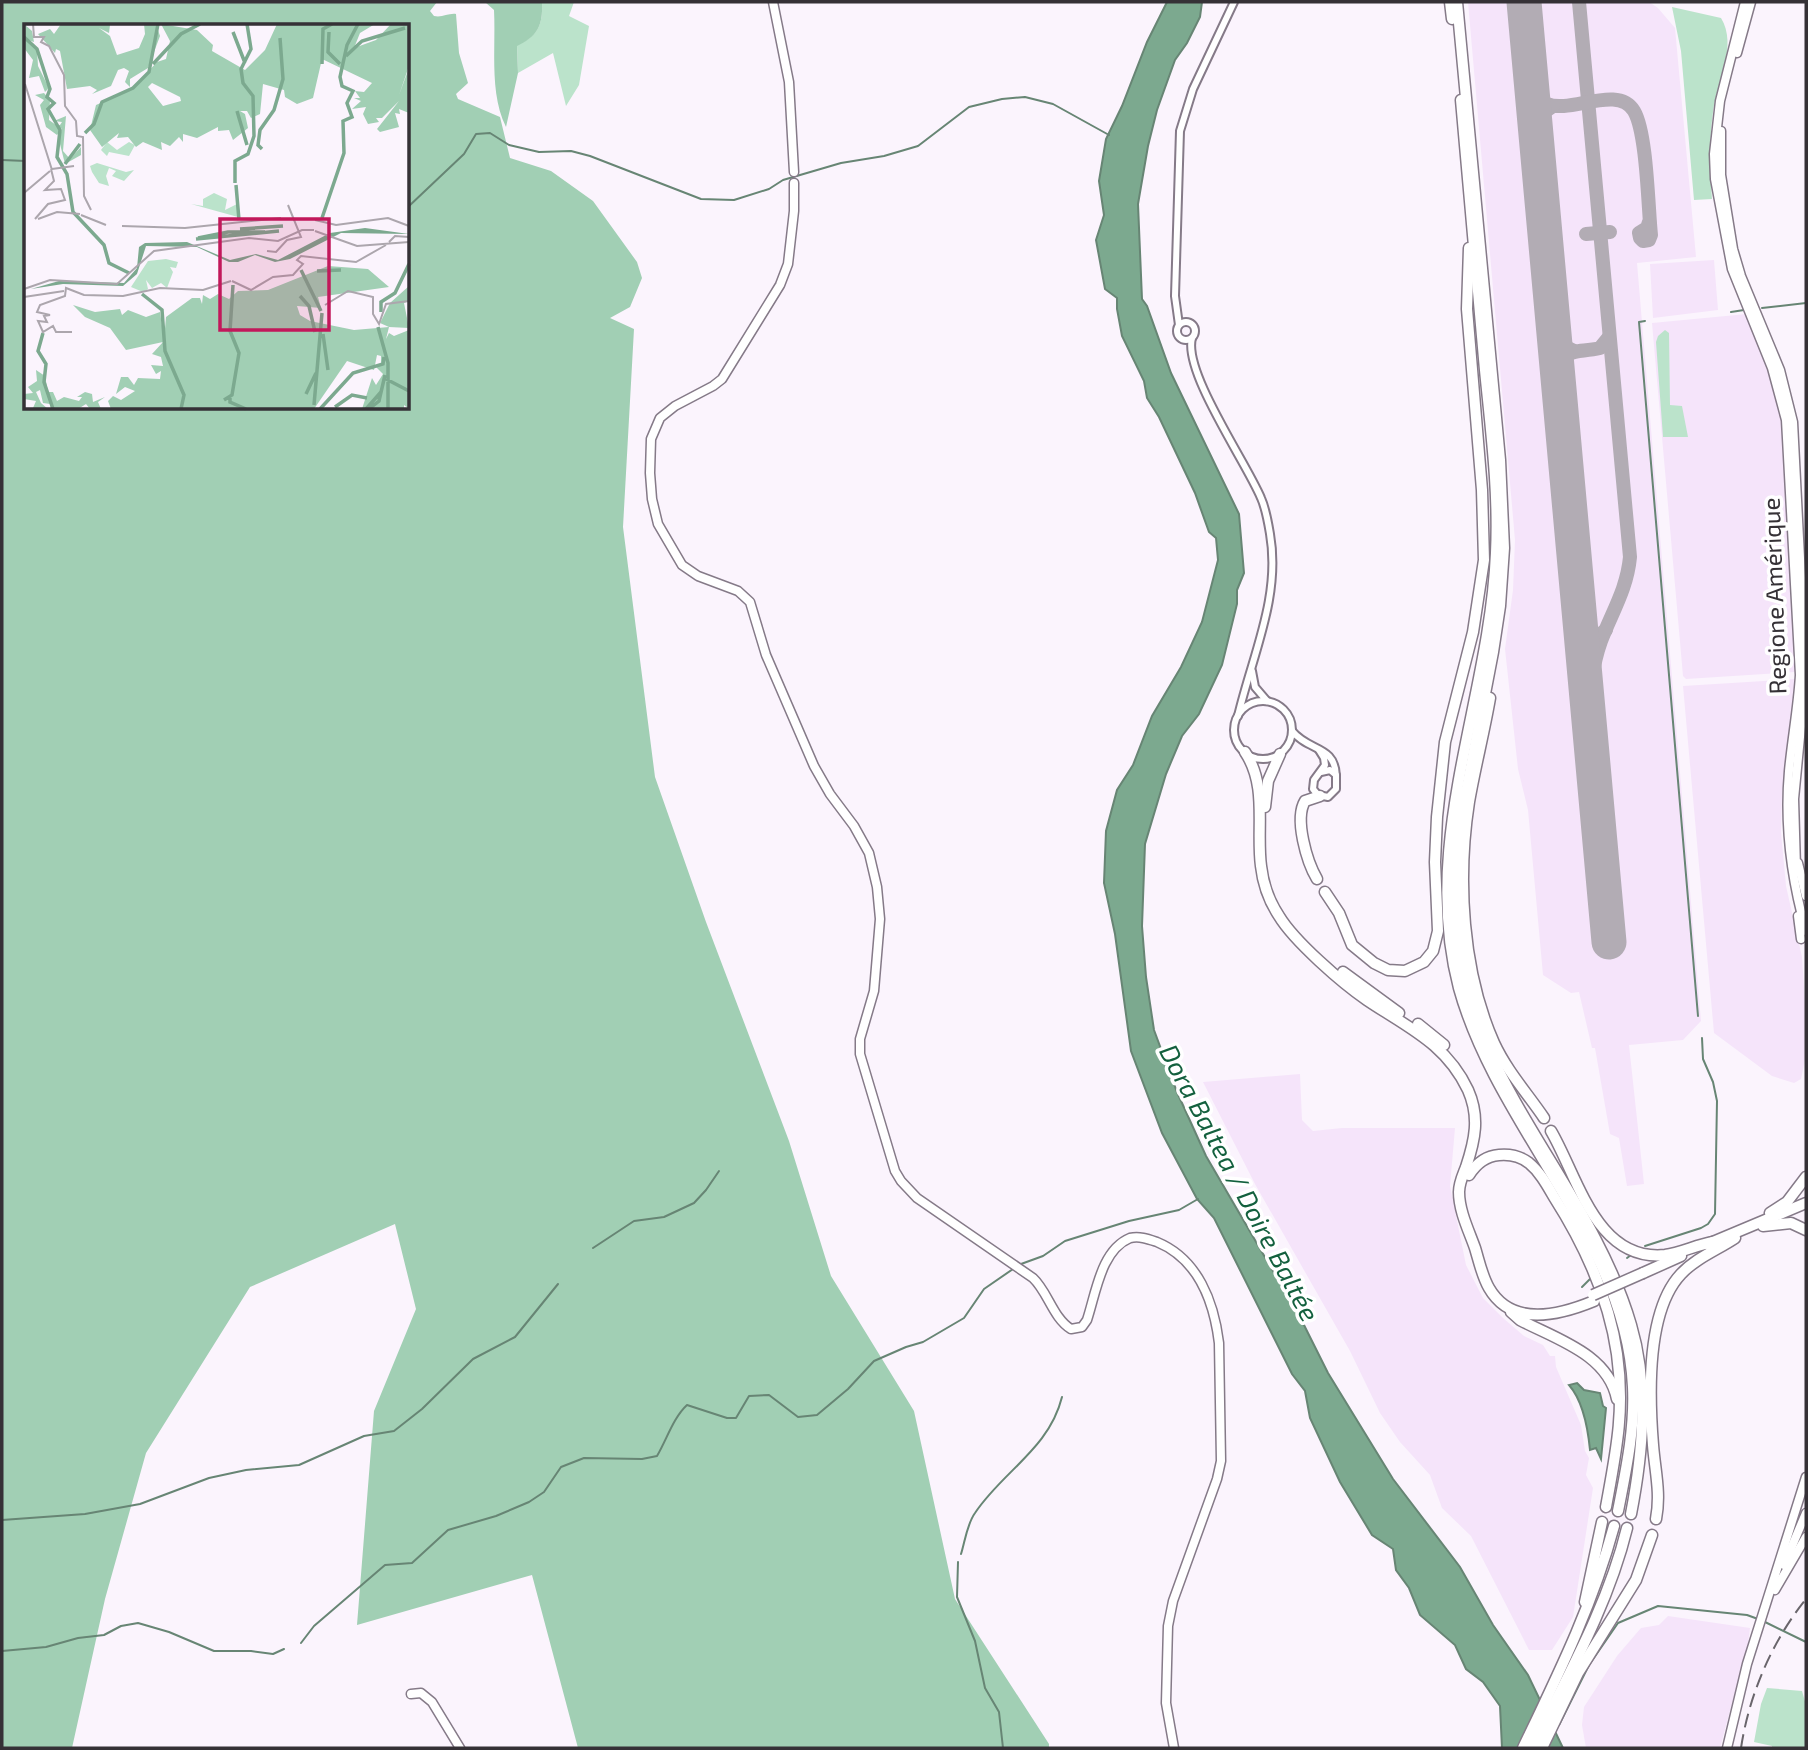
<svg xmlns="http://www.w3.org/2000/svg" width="1808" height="1750" viewBox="0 0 1808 1750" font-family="'Exo 2',sans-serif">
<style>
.built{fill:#f5e4fa}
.green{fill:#bbe3cb}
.forest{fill:#a1cfb4;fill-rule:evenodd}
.water{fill:#7ca98f;stroke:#678574;stroke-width:2}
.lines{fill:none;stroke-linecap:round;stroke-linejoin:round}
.stream{stroke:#678574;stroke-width:2}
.taxiway{stroke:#b2acb4;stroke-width:14}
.runway{stroke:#b2acb4;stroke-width:35}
.minor-casing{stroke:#857a88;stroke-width:10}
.major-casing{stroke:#857a88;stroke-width:11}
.highway-casing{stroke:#857a88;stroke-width:13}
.minor{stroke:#fff;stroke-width:6}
.major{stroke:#fff;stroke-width:8}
.highway{stroke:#fff;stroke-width:10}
.rail{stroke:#69656b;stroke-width:2;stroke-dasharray:14 7;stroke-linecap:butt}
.highway-bridge-casing{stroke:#857a88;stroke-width:13;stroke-linecap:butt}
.highway-bridge{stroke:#fff;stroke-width:10}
.labels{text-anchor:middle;stroke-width:7;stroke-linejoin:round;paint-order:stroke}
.street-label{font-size:24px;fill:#353136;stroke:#fff}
.water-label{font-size:26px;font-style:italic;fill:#13603e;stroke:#fff}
.inset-river{fill:none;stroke:#7ca98f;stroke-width:3.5}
.inset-road{fill:none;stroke:#aca6ad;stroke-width:2}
.view{fill:#c2185b;fill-opacity:0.15;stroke:#c2185b;stroke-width:3.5}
.inset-edge{fill:none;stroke:#353136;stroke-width:3.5}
</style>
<rect width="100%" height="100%" fill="#fbf4fd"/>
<g class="built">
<polygon points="1468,2 1649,2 1658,8 1675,28 1696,257 1637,263 1701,1021 1683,1040 1629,1045 1644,1184 1627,1186 1619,1138 1610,1134 1595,1048 1592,1048 1579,992 1571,993 1543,975 1528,810 1518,769 1505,649 1513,590 1515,540"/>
<polygon points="1714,260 1718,310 1653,318 1650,264"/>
<polygon points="1747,314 1761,345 1785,415 1797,669 1794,672 1686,679 1683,676 1652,323"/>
<polygon points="1795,679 1797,683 1782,790 1781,832 1786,886 1802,957 1806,1018 1806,1055 1801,1079 1794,1083 1772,1076 1714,1033 1683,686"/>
<polygon points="1300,1074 1302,1120 1313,1131 1342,1128 1455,1128 1450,1186 1466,1265 1483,1298 1503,1318 1524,1336 1543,1345 1550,1356 1555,1356 1556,1367 1581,1425 1585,1451 1589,1458 1586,1475 1593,1488 1573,1617 1552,1650 1529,1650 1471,1536 1442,1508 1430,1475 1400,1442 1380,1413 1350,1351 1255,1184 1203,1082"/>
<polygon points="1668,1616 1750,1628 1748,1644 1720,1748 1586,1748 1582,1725 1584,1707 1617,1656 1641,1628 1659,1625"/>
</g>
<g class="green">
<path d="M542,2H574L569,16L589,26L579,85L566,106L553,53L518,73L517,45C538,36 543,25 542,2Z"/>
<path d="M1672,7L1721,18C1738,46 1717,82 1713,112C1709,141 1710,170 1712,199L1694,200L1681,51Z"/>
<polygon points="1665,330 1669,333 1670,405 1682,406 1688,437 1663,437 1656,342 1658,336"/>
<polygon points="1767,1688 1802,1691 1806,1705 1806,1748 1772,1748 1772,1746 1754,1742 1761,1704"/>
</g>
<g class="forest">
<path d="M2,2H437L430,11L434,16C442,18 448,13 456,14L459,53L468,83L456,94L458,99L500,117L510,158L551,171L593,201L637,262L642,278L630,307L610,318L634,329L623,527L655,777L706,922L789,1141L831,1276L914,1411L955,1599L1049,1744V1748H578L532,1575L357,1625L374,1411L416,1309L395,1224L250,1287L146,1453L105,1599L72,1748H2ZM26,26H408V408H26Z"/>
<path d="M485,2H542C543,25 538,36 517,46L518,73L506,127C489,93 496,48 494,10Z"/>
</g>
<g class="water">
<polygon points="1167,2 1202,2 1200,17 1187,43 1175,60 1157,110 1148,146 1138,204 1142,299 1147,306 1171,373 1239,514 1244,573 1237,590 1237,604 1222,665 1199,714 1182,736 1166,774 1145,844 1142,926 1146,977 1154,1030 1177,1092 1206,1156 1301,1319 1328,1373 1393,1479 1460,1567 1493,1625 1528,1675 1563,1748 1502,1748 1500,1706 1483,1682 1466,1669 1455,1645 1420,1615 1409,1588 1396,1570 1393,1549 1372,1535 1340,1482 1310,1418 1305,1391 1292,1374 1214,1218 1197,1199 1162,1133 1131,1051 1115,934 1104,883 1106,831 1117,790 1133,765 1152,716 1181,667 1202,622 1218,560 1216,538 1209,532 1195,493 1159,417 1147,398 1144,381 1122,336 1117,309 1117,298 1105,289 1096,240 1104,215 1099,181 1106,139 1122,106 1147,42"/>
<path d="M1577,1383L1584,1390L1600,1393L1603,1406L1606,1408L1601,1459L1596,1448L1590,1450C1588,1429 1583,1401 1569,1385Z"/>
</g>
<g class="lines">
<g class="stream">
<polyline points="2,160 26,161"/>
<polyline points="408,207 464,154 476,134 490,133 509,145 539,152 571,151 590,156 701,199 734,200 769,189 783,180 841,163 884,156 918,146 969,107 1002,99 1025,97 1053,104 1109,135"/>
<polyline points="1762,308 1806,303"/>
<polyline points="1731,312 1744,310"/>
<polyline points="1645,321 1639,322 1698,1016"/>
<polyline points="1645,1246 1701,1228 1708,1224 1715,1214 1717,1101 1713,1082 1703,1059 1702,1038"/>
<polyline points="593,1248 634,1221 664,1217 694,1203 706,1190 719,1171"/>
<polyline points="1627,1258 1631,1255"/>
<polyline points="1021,1264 1043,1256 1065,1241 1129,1221 1179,1210 1198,1199"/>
<polyline points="1582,1287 1590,1279"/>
<polyline points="2,1520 85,1514 140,1504 209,1478 246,1470 299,1465 364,1436 394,1431 422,1409 473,1359 515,1337 558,1284"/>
<path d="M961,1554C965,1541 967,1524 975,1513C1003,1471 1049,1449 1062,1397"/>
<polyline points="958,1562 957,1597 975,1641 985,1688 999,1712 1003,1748"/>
<polyline points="1763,1621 1806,1642"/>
<path d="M301,1643L314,1626L385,1565L412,1563L448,1530L496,1516L529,1502L544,1492L561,1467L584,1458L642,1459L657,1456C667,1439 673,1418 687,1405L727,1418H736L749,1396L769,1395L798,1417L817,1415L848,1389L874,1361L906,1347L923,1342L964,1318L984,1289L1013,1269"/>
<polyline points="2,1651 46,1647 78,1638 104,1635 121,1626 138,1623 169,1632 214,1651 251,1651 273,1654 284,1649"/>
<polyline points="1559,1725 1589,1665 1618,1623 1658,1606 1747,1615 1758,1619"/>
</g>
<g class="taxiway">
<path d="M1579,2L1630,557C1627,589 1612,612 1601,641C1592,666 1590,691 1589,718"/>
<path d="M1532,89C1536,95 1540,101 1547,104C1570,114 1618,84 1634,111C1647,133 1648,207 1651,235L1649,240L1643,241L1640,238L1639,233L1647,228L1649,222"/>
<polyline points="1536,131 1540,115 1553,106"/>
<polyline points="1586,234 1610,232"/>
<polyline points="1554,330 1560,344 1574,351"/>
<path d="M1558,376C1565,345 1575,354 1600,348L1609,337"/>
<path d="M1579,614C1582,625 1584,635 1597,636L1606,630"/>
</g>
<polyline class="runway" points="1524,2 1609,942"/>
<g class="minor-casing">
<g id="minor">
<circle cx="1186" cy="331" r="9"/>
<polyline points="1179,325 1175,296 1180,131 1193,89 1234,2"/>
<path d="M1192,338C1183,372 1246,462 1261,498C1266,509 1268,522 1270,534C1281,597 1252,656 1238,716"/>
<polyline points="1252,671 1255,687 1267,701"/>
<circle cx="1263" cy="730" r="29"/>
<path d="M1292,731C1309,752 1335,745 1336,776"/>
<polyline points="1319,750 1324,758 1325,765 1314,780 1313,789 1318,795 1328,797 1336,789 1336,775 1330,770 1321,772"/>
</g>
</g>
<g class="major-casing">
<g id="major">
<polyline points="773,2 789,82 794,172"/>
<path d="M1745,2L1720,101L1714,154L1715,179L1732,269L1772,368L1786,420L1800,675C1798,708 1792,739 1789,771C1784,827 1791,878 1806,931"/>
<polyline points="1737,53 1751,2"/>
<polyline points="1721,131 1721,175 1733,249 1741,276 1780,370 1793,422 1806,675 1794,799 1796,868"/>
<path d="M794,183V211L788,264L780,285L722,379L713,386L675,406L660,418L651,439L650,473L652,499L658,524L682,565L698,576L738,591L750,602L766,655L814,766L830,794L854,826L869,853L877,887L880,919L874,991L860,1039V1054L895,1171L901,1181L917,1198L1033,1278C1048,1292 1053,1318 1071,1329L1082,1327L1087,1320C1096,1293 1101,1250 1130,1238C1140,1236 1148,1239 1157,1242C1198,1259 1214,1302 1219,1343L1221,1461L1217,1479L1173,1601L1168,1626L1166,1703L1174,1748"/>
<polyline points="1798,863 1806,896"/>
<polyline points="1798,916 1801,939"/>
<polyline points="1784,1565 1806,1513"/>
<polyline points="1775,1590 1806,1537"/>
<polyline points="411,1694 421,1693 432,1702 460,1748"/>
<polyline points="1727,1748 1747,1664 1806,1477"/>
</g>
</g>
<g class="highway-casing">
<g id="highway">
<polyline points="1450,2 1452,19"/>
<path d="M1457,2L1500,460L1504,548L1500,606L1493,652L1456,845C1451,913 1458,980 1485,1042C1528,1140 1601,1222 1631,1325C1649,1386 1643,1452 1631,1514"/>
<path d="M1461,100C1469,190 1477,280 1485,370C1491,431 1499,492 1496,553C1490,699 1420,841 1459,988C1498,1129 1626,1238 1633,1387C1635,1429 1626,1470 1618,1511"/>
<path d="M1490,698C1484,733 1475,767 1469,802C1457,879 1462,971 1494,1043C1507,1071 1527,1093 1544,1118"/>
<path d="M1245,752C1268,786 1256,829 1261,866C1263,884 1269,901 1279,916C1294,941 1342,983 1367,1000C1407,1027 1446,1043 1468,1090C1480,1117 1475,1140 1466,1167C1463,1175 1459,1183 1459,1192C1459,1211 1469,1231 1475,1248C1479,1261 1482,1276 1489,1288C1512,1328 1560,1315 1594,1301"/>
<polyline points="1265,807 1268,781 1280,754"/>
<path d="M1317,879C1307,862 1294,819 1305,801L1320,796"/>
<polyline points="1325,892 1339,913 1352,945 1374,963 1388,970 1405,971 1424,962 1433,951 1438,931 1435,862 1437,817 1445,742 1473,632 1484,560 1482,490 1467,309 1469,248"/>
<polyline points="1343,972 1399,1013"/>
<polyline points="1418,1024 1444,1045"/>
<path d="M1551,1131C1578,1177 1596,1262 1665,1255C1681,1253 1696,1245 1713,1242"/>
<path d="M1469,1175C1476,1164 1485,1156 1499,1155C1510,1154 1520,1156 1529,1163C1540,1172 1547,1185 1554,1197C1584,1244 1609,1298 1617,1354C1625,1411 1616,1452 1606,1507"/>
<polyline points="1770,1213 1787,1202 1806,1177"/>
<polyline points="1763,1226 1791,1223 1806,1230"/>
<polyline points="1708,1244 1806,1203"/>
<polyline points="1643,1273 1681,1256"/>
<path d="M1511,1312L1520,1320C1556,1339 1608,1354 1617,1399"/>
<path d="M1656,1519C1661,1493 1655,1471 1653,1445C1649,1396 1646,1311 1681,1274C1696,1258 1717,1250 1735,1238"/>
<polyline points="1585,1602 1602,1522"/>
<path d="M1523,1748C1558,1675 1593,1604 1614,1526"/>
<path d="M1532,1748C1567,1677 1608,1606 1627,1528"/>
<polyline points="1542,1748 1578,1673 1636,1580 1652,1535"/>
</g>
</g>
<use href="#minor" class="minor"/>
<use href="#major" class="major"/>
<use href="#highway" class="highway"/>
<path class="rail" d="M1741,1748C1749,1695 1772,1641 1806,1599"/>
<g class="highway-bridge-casing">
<polyline id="highway-bridge" points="1593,1295 1643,1273"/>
</g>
<use href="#highway-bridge" class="highway-bridge"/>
</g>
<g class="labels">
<g class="street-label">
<text transform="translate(1775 596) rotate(-92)" y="8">Regione Amérique</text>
</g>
<g class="water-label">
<text transform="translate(1239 1183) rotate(62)" y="9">Dora Baltea / Doire Baltée</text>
</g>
</g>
<g transform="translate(24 24)">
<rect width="385" height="385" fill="#fbf4fd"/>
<path d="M83,118L93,126L105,118L111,121L105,132L85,128L83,132L77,126ZM73,139L102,148L110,146L100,157L88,152L92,147L85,144L82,152L85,162L75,159L68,148L66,142ZM190,169L203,175L201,186L213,180L214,193L167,180L179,182V175ZM142,235L154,238L152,244L146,243L149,248L143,264L137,259L128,264L122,256L124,265L119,268L107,263L124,237Z" fill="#bbe3cb"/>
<path d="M0,0L8,7L10,18L1,15L13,26L14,42L25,64L21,68L15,52L5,54L9,36L0,24ZM37,0L86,1L85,9L75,4L86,12L93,31L115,24L121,10L120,0H132L136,12L124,44L106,55V63L101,58L105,47L100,44L94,46L87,62L68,70L73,66L66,62L43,65L36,27L32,25L31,29L14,10L26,5L30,10ZM137,0L173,6L189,21L188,27L221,46L241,26L253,0H351L336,9L330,24L352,16L367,0H385V42L375,71L385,44V89L375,85L376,90L371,89L375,103L356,108L353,105L375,77L358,94H352L355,98L344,100L339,90L342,83L328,85L337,77L330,74H336L331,67L340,68L348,59L298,35L289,74L273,80L261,73L260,66L239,60L236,90L227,94L223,87H216L221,90L224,104L209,116L205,106L194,107V103L173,114L159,110V118L155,113L146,122L137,118L138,126L119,118L112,123L104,113L93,114L95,109L78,123L66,106L72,81L107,66L133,38L142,35L146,17ZM128,59L156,73L157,77L139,82L124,63ZM20,69L26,76L25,96L32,101H36L38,98L30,97L42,92L39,127L46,135L57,123V131L41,140L35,116L38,104L33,111L22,103L16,81L20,76L11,71ZM304,242L344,245L365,263L294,273L297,284L273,282L276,291L286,297L330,306L365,303L356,299L366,279L385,262V277L380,279L385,304L365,303L362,315L365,309L370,312L385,306V385L380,381V385H338L348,354L352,361L359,350L351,342L357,341V332L353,331L350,346L323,337L290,385H87L84,377L89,372L97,376L111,367L101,363L92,370L97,353H104L110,361L114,354L136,355L137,347L132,350L127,341L139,342L137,333L128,330L139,318L102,326L86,304L61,293L49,281L71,288L96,285L98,291L104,286L122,293L136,288L140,316L142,293L168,274H176L178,280L179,271L186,275L194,270L205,275L214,267L244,266ZM12,346L21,352L24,368H29L33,377L40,373L55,377L58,373H53L61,368L68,370L69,378L81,373L74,378L77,385H66L62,380L54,385H27L26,380L19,379L16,366L12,368L17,379L24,385L9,384L12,377L0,375V370L9,369L4,363L13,357Z" fill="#a1cfb4" fill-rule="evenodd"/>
<path d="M341,204L385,210L317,209L266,235L251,238L231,231L214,238H205L173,223L122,222L113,250L99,262L39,260L7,265L35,257L100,259L113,244L115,223L121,219L163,218L206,236L232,230L254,236L306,209Z" fill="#7ca98f"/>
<path class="inset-river" d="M209,8L221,39M305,8L304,28L316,40M0,13L13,25L26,65L23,73L30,79L24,85L36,106L33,133L43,150L49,188L80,221L85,239L105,249M322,32L338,17L381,4M129,40L157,10L176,0M298,40L299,5L308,0M213,87L223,121M61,109L70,100L78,78L109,64L125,48L134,0M238,125L234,121L236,106L250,86L259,55L256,14M41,140L56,120M211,159V137L224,130L230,112L229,72L219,59L217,45L227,25L223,0M212,161L215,196M298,194L320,129L319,97L328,93L323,79L329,67L318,62L316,53L323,21L334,0M216,205L259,202M174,214L204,208H241M172,215L255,207M277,246L297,287M293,247L317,246M118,270L138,286L141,327L160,371L157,385M276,272L285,282L291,308M357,288V278L371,269L385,240M354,303L364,339V385M19,309L14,327L22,340L20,358L29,385M299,310L304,346M362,355L385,367M282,370L292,349M206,374V378L222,385M200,376L208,371L215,329L206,307L209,261M290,381L298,289M311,383L328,371L343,374M296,385L329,349L359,340L360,333M342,385L357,368M345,385L355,377L361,351"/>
<path class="inset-road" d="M9,0L10,13H20L17,18L25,22L40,51L41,82L52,97L53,112L59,113L60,172L67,186M1,60L28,146M28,145L50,142M0,169L26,147M57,191L82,201M11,195L24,180L41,176L37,165L21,166L30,157L27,145M14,195L33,188L56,190M291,196L312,201L364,194L385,202M98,202L161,204L257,194M291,207L333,222L385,218M365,218L371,212L385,213M243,227L252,228L263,216L277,213L264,181M208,257L227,266L249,253L269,251L279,240L273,236L277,232L332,238L362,221M0,265L26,256L93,260L130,227L225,214L254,217L278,206H290M0,273L40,267M301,281L324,267L349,273V290L355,300L362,280L385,277M48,308H32L29,302L19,308L14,297L23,298L20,292L26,291L13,288L16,281L41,272L42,264L60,271L99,272L136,264L179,266L207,257"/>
<path class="view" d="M196,195H305V306H196Z"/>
<rect width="385" height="385" class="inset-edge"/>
</g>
<rect width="1808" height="1750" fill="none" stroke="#353136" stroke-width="7"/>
</svg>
